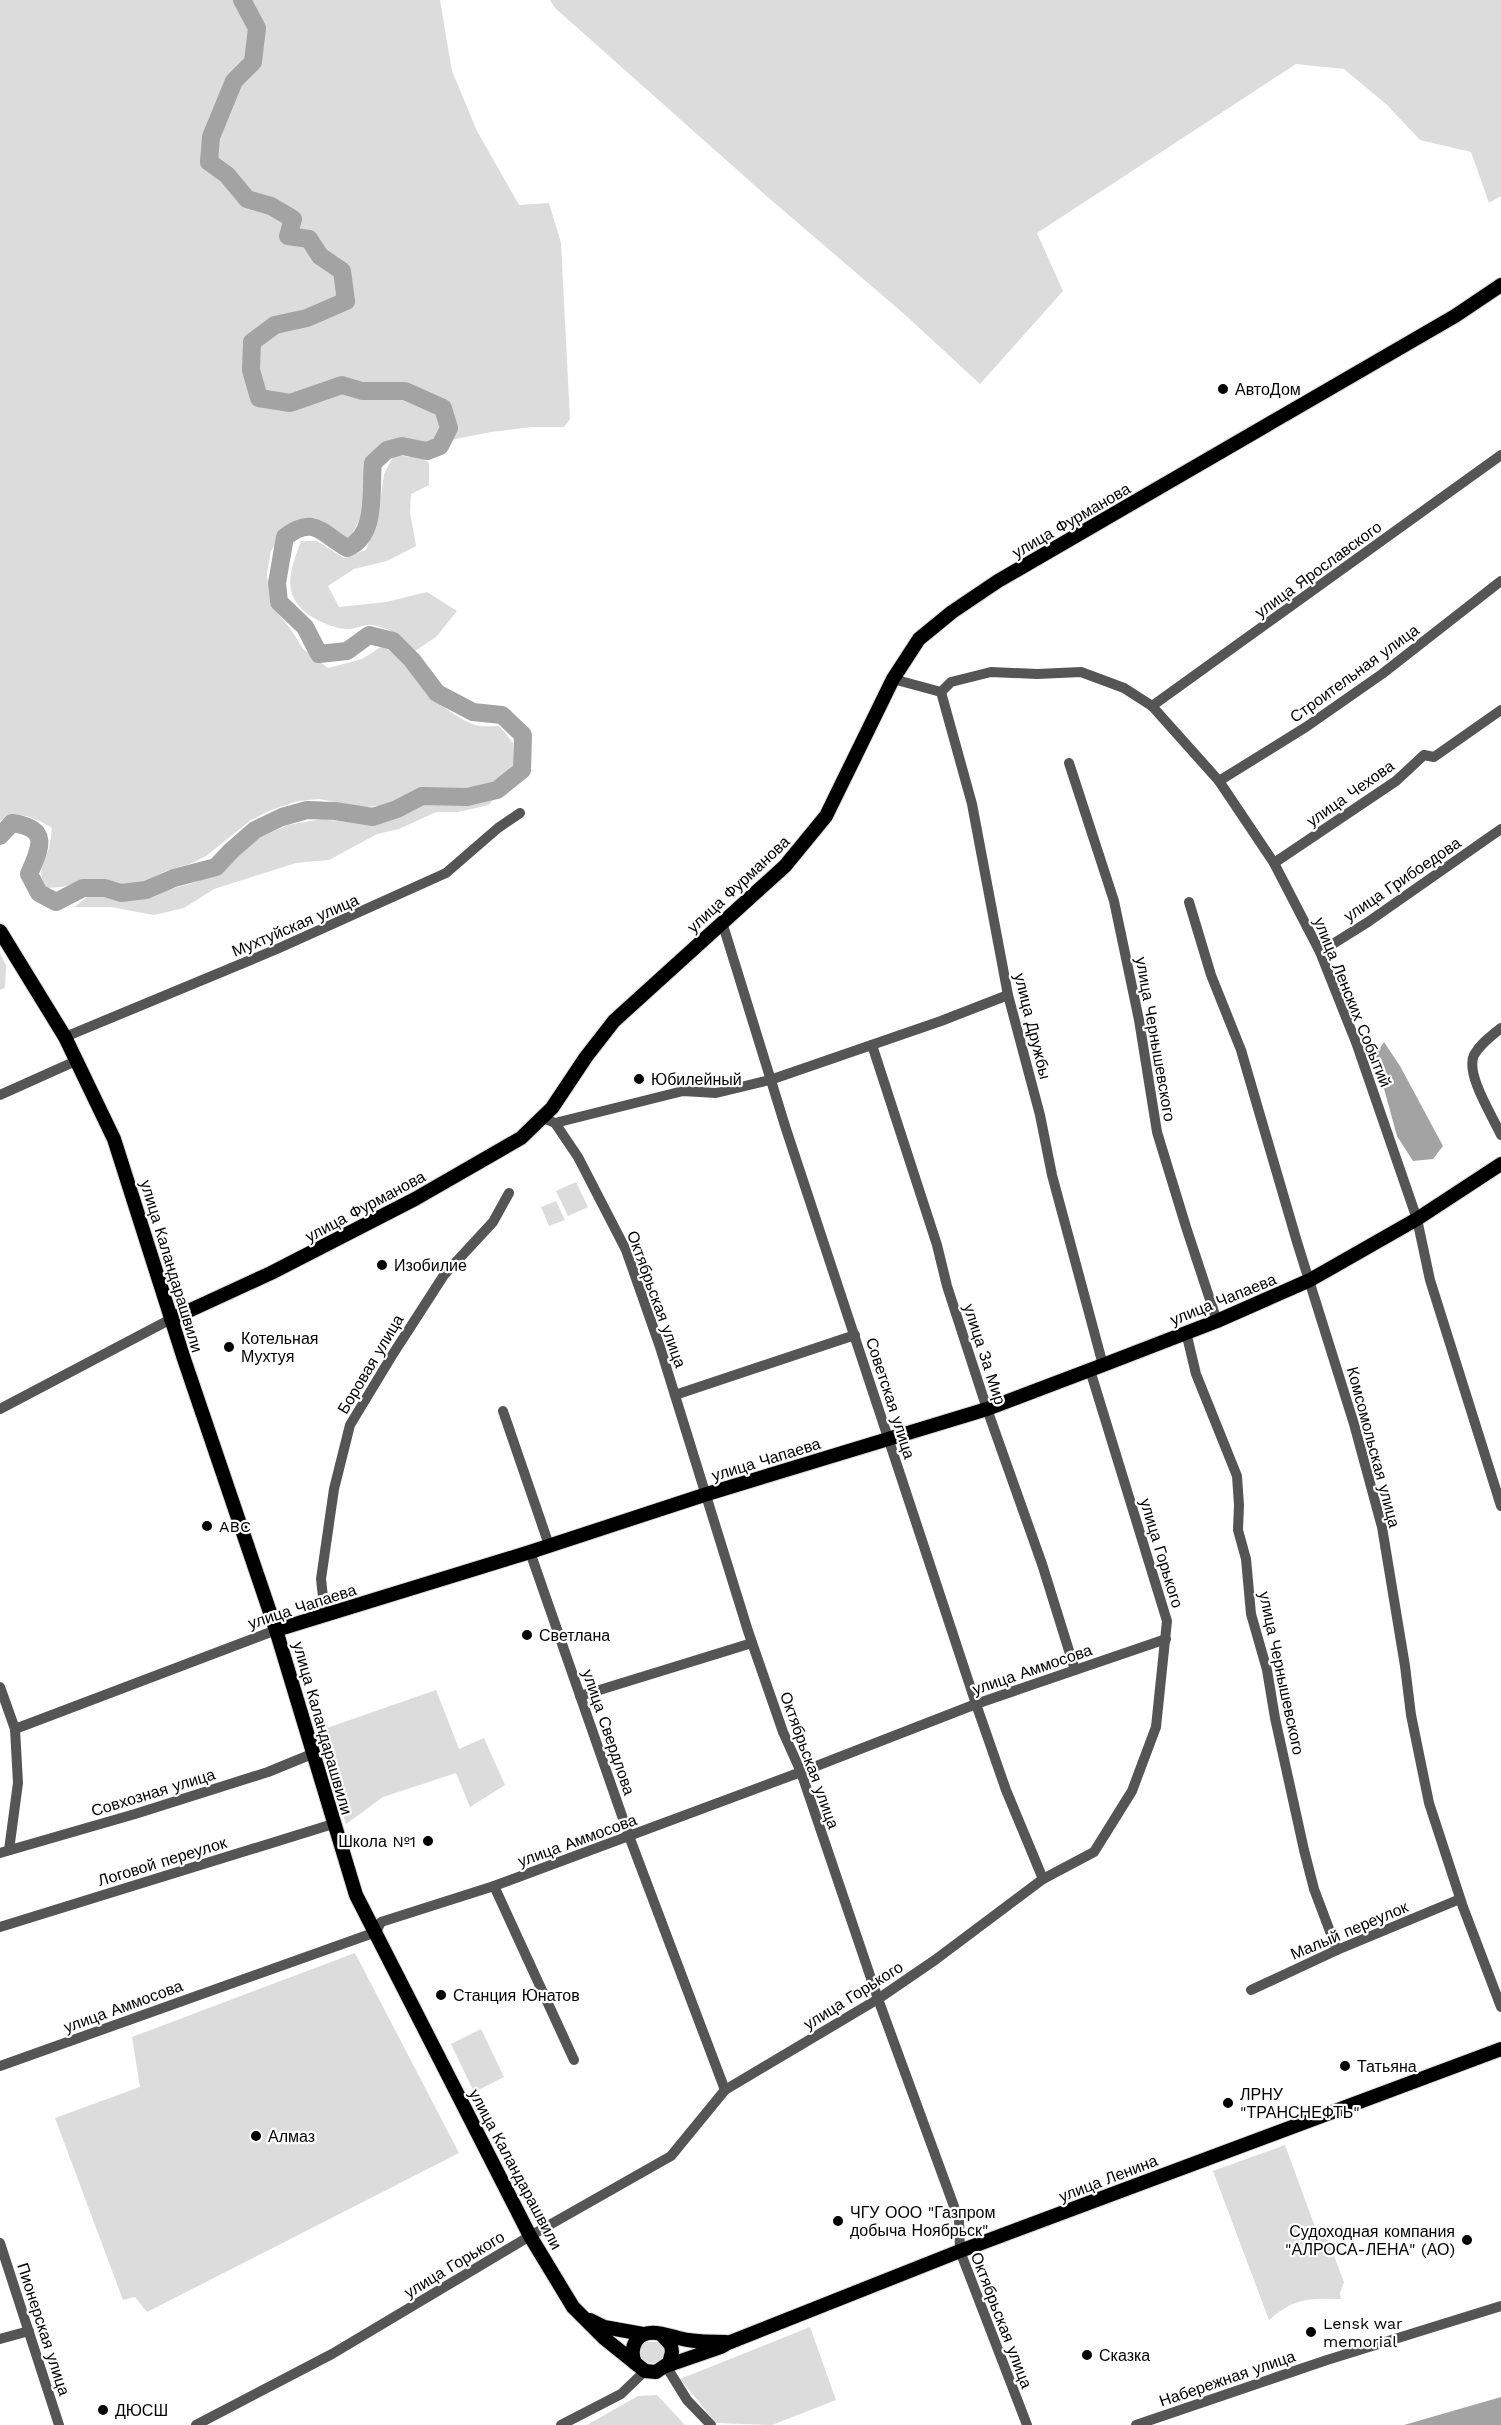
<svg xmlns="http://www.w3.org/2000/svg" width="1501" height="2425" viewBox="0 0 1501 2425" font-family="'Work Sans',sans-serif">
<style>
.green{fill:#dcdcdc}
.water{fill:#a3a3a3}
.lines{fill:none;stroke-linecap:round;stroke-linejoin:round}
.river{stroke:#a3a3a3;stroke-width:18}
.major-casing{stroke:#dbdbdb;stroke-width:16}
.minor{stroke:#555;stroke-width:10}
.major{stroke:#000;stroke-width:14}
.poi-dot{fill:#000;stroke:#fff;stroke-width:2}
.labels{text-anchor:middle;stroke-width:4.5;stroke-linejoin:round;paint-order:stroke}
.poi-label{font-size:16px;fill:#000;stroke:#fff;text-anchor:start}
.street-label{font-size:16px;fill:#000;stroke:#fff}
</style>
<rect width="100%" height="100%" fill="#fff"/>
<g class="green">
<path d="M0,0H440L452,71L477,131L519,205L549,203L561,243L570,419L564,427H532L491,432L421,446L397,440L379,446L367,462L366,506L349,541L317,523L299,521L286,528L271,551L267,574L270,604L290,628L303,649L328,668L362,659L381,647C407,655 408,671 424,689C436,702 458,719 475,725C481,727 491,726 499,726L513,743L514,768L493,785L438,793L426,791L411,793L391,805L365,807L319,799L298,801L271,810L251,820L206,856L190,864L166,871L137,886L87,880L62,887L46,888C36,869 44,865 49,847C51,841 51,834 52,828C36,818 17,809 0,821Z"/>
<polygon points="550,0 1501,0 1501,196 1489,203 1471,152 1420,140 1386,104 1344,69 1296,64 1037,233 1063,291 980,384 903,313 770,199 555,8"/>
<path d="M394,455L422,458L429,463V485L411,494L410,512L416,546L387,561L354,569L328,586L339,607L386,602L427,592L457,611L436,637L415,651C402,638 391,628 372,625C365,624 357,629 349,629C336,629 325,624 314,618C280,597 289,573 301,541H317L344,558L366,550L379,512L384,474Z"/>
<polygon points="495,796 489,805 458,812 436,812 399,829 377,834 329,860 296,863 214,889 184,908 154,915 111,907 74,907 91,894 119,898 141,897 193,883 223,871 256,839 288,825 322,819 365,824 425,803"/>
<polygon points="0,954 6,965 5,988 0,990"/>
<polygon points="576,1182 588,1207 568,1216 556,1191"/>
<polygon points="556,1201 565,1220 549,1226 541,1207"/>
<polygon points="436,1690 459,1749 484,1738 505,1785 470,1807 456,1773 383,1797 346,1824 323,1756 321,1730"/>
<polygon points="355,1953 459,2153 147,2312 135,2297 123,2300 55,2118 140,2087 132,2037"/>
<polygon points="481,2029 504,2077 474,2092 451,2044"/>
<path d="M1285,2145L1318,2235L1328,2240L1344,2282L1340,2293L1341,2299C1309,2298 1294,2298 1269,2320L1213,2171Z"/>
<polygon points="810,2327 836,2400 772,2425 716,2423 680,2379"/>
<polygon points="643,2342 660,2342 665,2346 666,2357 660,2363 644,2363 640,2361 637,2353"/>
<polygon points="657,2395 685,2425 587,2425 638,2396"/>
</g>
<g class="water">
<polygon points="1384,1042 1400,1066 1443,1146 1433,1159 1413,1161 1397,1136 1375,1056"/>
<polygon points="1501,2397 1501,2425 1404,2425"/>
</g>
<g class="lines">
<path class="river" d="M0,836L12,823C50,828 41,847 29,874L39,893L56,902L83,888H105L121,893L146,890L174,878L216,867L231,851L255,830L282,817L307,810L335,811L373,817L397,809L422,796L467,797L497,790L522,770L523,735L502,715L473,712L437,693L412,660L393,641L369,635L347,651L319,654L305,627L279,602L277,583L285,537C314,515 321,533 347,548C378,536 370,489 373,463L387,450L402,446L427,451L440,446L449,428L443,408L405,391H362L342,385L290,403L259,398L251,370L252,342L275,325L307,318L346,301L342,271L320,256L309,239L288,236L293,219L271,206L247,199L227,175L209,162L211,137L234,81L253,62L257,28L242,0"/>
<g class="major-casing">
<g id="major">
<polyline points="0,931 65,1037 114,1139 184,1359 276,1630 356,1895 530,2236 573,2307 604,2338 645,2371 656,2372 669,2363 672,2352 671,2345 662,2335"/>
<polyline points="171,1319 271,1273 415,1199 521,1138 552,1108 586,1057 614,1021 785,866 826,816 893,679 919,639 952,612 998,581 1455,316 1501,285"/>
<polyline points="276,1630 530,1552 707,1494 987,1409 1103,1365 1217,1321 1310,1280 1417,1219 1501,1164"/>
<polyline points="590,2320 604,2327 643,2334"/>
<path d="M635,2363C632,2356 631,2349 636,2341C647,2324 672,2338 688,2340C700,2342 713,2342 726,2342"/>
<polyline points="666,2366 721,2347 728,2343 960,2251 1501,2049"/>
</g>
</g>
<g class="minor">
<polyline points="893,679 941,692 951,682 991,672 1037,674 1081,672 1124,688 1152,706 1219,781 1274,863 1320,952 1357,1045 1417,1219 1430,1280 1501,1506"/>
<polyline points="941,692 972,804 1008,995 1040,1115 1052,1175 1103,1365"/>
<polyline points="1152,706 1501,455"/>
<polyline points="1069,763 1114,901 1139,1020 1157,1132 1186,1227 1217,1321"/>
<polyline points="1219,781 1306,727 1382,674 1501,581"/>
<polyline points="1274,863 1396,781 1424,755 1434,757 1501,710"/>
<polyline points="1189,902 1211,975 1241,1050 1297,1242 1354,1424 1382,1527 1405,1666 1411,1715 1429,1803 1463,1907 1501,2007"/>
<polyline points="722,922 786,1129 976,1704 1006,1790 1043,1879"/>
<polyline points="1320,952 1368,922 1501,829"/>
<path d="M1501,1028C1491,1036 1480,1044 1474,1055C1465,1074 1493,1117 1501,1135"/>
<polyline points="65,1037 277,949 446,873 498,828 520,813"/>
<polyline points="872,1045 937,1245 947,1286 987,1409 1042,1564 1075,1670"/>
<polyline points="0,1095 78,1060"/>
<polyline points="543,1118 555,1123 578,1157 626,1250 660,1347 748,1631 783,1732 801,1772 878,1999 959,2220 960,2251 1027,2425"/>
<polyline points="555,1123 683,1091 716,1093 770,1080 941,1021 1008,995"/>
<polyline points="1186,1332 1196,1374 1237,1476 1239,1505 1238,1530 1246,1559 1251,1614 1267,1670 1275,1718 1304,1850 1314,1889 1337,1950"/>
<polyline points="675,1395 855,1335"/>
<polyline points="0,1409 171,1319"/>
<polyline points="503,1411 549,1545"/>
<polyline points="530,1552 629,1836 725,2090"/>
<polyline points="325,1615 321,1579 334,1489 350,1425 393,1354 444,1275 493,1222 509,1193"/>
<polyline points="0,1687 15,1729 18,1783 9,1850"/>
<polyline points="580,1696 752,1643"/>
<polyline points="15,1729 276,1630"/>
<polyline points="0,1853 135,1814 268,1772 312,1754"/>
<polyline points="494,1886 574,2060"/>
<polyline points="0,1927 333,1824"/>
<polyline points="1251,1990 1337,1950 1460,1899"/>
<polyline points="0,2066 376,1932 381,1922 494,1886 801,1772 976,1704 1166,1639"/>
<polyline points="0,2243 59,2425"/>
<polyline points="0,2339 29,2331"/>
<polyline points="666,2366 687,2400 711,2425"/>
<polyline points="196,2425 332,2354 530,2236 671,2156 725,2090 878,1999 935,1960 1043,1879 1094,1852 1132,1791 1156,1727 1167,1621 1090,1370"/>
<polyline points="561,2425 621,2394 645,2371"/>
<polyline points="1136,2425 1327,2360 1501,2306"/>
</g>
<use href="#major" class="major"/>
</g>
<g class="poi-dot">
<circle cx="1223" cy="389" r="6"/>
<circle cx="639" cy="1079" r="6"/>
<circle cx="382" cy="1265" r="6"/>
<circle cx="229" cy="1347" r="6"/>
<circle cx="207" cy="1526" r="6"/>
<circle cx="527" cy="1635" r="6"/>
<circle cx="428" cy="1841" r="6"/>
<circle cx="441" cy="1995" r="6"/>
<circle cx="1345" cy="2066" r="6"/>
<circle cx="1228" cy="2103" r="6"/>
<circle cx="256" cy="2136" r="6"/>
<circle cx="838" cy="2221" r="6"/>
<circle cx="1467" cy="2240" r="6"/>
<circle cx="1311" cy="2332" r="6"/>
<circle cx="1087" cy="2355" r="6"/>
<circle cx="103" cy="2410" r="6"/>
</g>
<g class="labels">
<g class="poi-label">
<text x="1235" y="395">АвтоДом</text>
<text x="651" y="1085">Юбилейный</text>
<text x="394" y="1271">Изобилие</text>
<text x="241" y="1344">Котельная<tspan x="241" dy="18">Мухтуя</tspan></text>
<text x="219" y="1532">ABC</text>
<text x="539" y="1641">Светлана</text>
<text x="416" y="1847" text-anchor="end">Школа №1</text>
<text x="453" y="2001">Станция Юнатов</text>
<text x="1357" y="2072">Татьяна</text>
<text x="1240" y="2100">ЛРНУ<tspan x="1240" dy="18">"ТРАНСНЕФТЬ"</tspan></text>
<text x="268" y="2142">Алмаз</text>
<text x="850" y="2218">ЧГУ ООО "Газпром<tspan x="850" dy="18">добыча Ноябрьск"</tspan></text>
<text x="1455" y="2237" text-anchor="end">Судоходная компания<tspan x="1455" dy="18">"АЛРОСА-ЛЕНА" (АО)</tspan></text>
<text x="1323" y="2329">Lensk war<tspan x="1323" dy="18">memorial</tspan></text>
<text x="1099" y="2361">Сказка</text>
<text x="115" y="2416">ДЮСШ</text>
</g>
<g class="street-label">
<text transform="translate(1071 520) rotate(-30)" y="6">улица Фурманова</text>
<text transform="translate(1318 569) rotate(-36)" y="6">улица Ярославского</text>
<text transform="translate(1354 673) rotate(-36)" y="6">Строительная улица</text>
<text transform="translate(1350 793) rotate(-35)" y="6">улица Чехова</text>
<text transform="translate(1402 879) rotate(-34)" y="6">улица Грибоедова</text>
<text transform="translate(738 884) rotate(-43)" y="6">улица Фурманова</text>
<text transform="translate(295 925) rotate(-23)" y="6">Мухтуйская улица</text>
<text transform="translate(1353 1002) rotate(68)" y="6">улица Ленских Событий</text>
<text transform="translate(1033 1026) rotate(76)" y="6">улица Дружбы</text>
<text transform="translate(1156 1039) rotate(80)" y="6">улица Чернышевского</text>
<text transform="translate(365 1206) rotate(-28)" y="6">улица Фурманова</text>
<text transform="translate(172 1266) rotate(73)" y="6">улица Каландарашвили</text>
<text transform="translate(657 1299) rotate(70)" y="6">Октябрьская улица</text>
<text transform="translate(1223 1299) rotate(-22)" y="6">улица Чапаева</text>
<text transform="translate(985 1354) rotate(72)" y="6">улица За Мир</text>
<text transform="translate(370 1364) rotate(-59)" y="6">Боровая улица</text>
<text transform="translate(891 1398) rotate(72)" y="6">Советская улица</text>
<text transform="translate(1374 1447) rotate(75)" y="6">Комсомольская улица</text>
<text transform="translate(766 1459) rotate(-17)" y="6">улица Чапаева</text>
<text transform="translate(1162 1553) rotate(73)" y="6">улица Горького</text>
<text transform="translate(302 1606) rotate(-18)" y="6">улица Чапаева</text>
<text transform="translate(1032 1669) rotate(-19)" y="6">улица Аммосова</text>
<text transform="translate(1282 1673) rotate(78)" y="6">улица Чернышевского</text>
<text transform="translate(323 1728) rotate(74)" y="6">улица Каландарашвили</text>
<text transform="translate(609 1732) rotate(71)" y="6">улица Свердлова</text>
<text transform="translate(810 1760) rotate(70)" y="6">Октябрьская улица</text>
<text transform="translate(153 1792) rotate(-17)" y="6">Совхозная улица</text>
<text transform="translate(577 1840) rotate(-20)" y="6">улица Аммосова</text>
<text transform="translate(162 1861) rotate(-17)" y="6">Логовой переулок</text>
<text transform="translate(1349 1930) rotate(-23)" y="6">Малый переулок</text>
<text transform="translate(853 1995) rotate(-32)" y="6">улица Горького</text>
<text transform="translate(123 2006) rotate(-20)" y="6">улица Аммосова</text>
<text transform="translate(516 2169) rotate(62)" y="6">улица Каландарашвили</text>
<text transform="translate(1108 2178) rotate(-21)" y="6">улица Ленина</text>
<text transform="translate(454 2264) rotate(-31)" y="6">улица Горького</text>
<text transform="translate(1002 2320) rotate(69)" y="6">Октябрьская улица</text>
<text transform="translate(44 2329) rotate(72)" y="6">Пионерская улица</text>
<text transform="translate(1227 2378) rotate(-19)" y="6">Набережная улица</text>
</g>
</g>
</svg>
